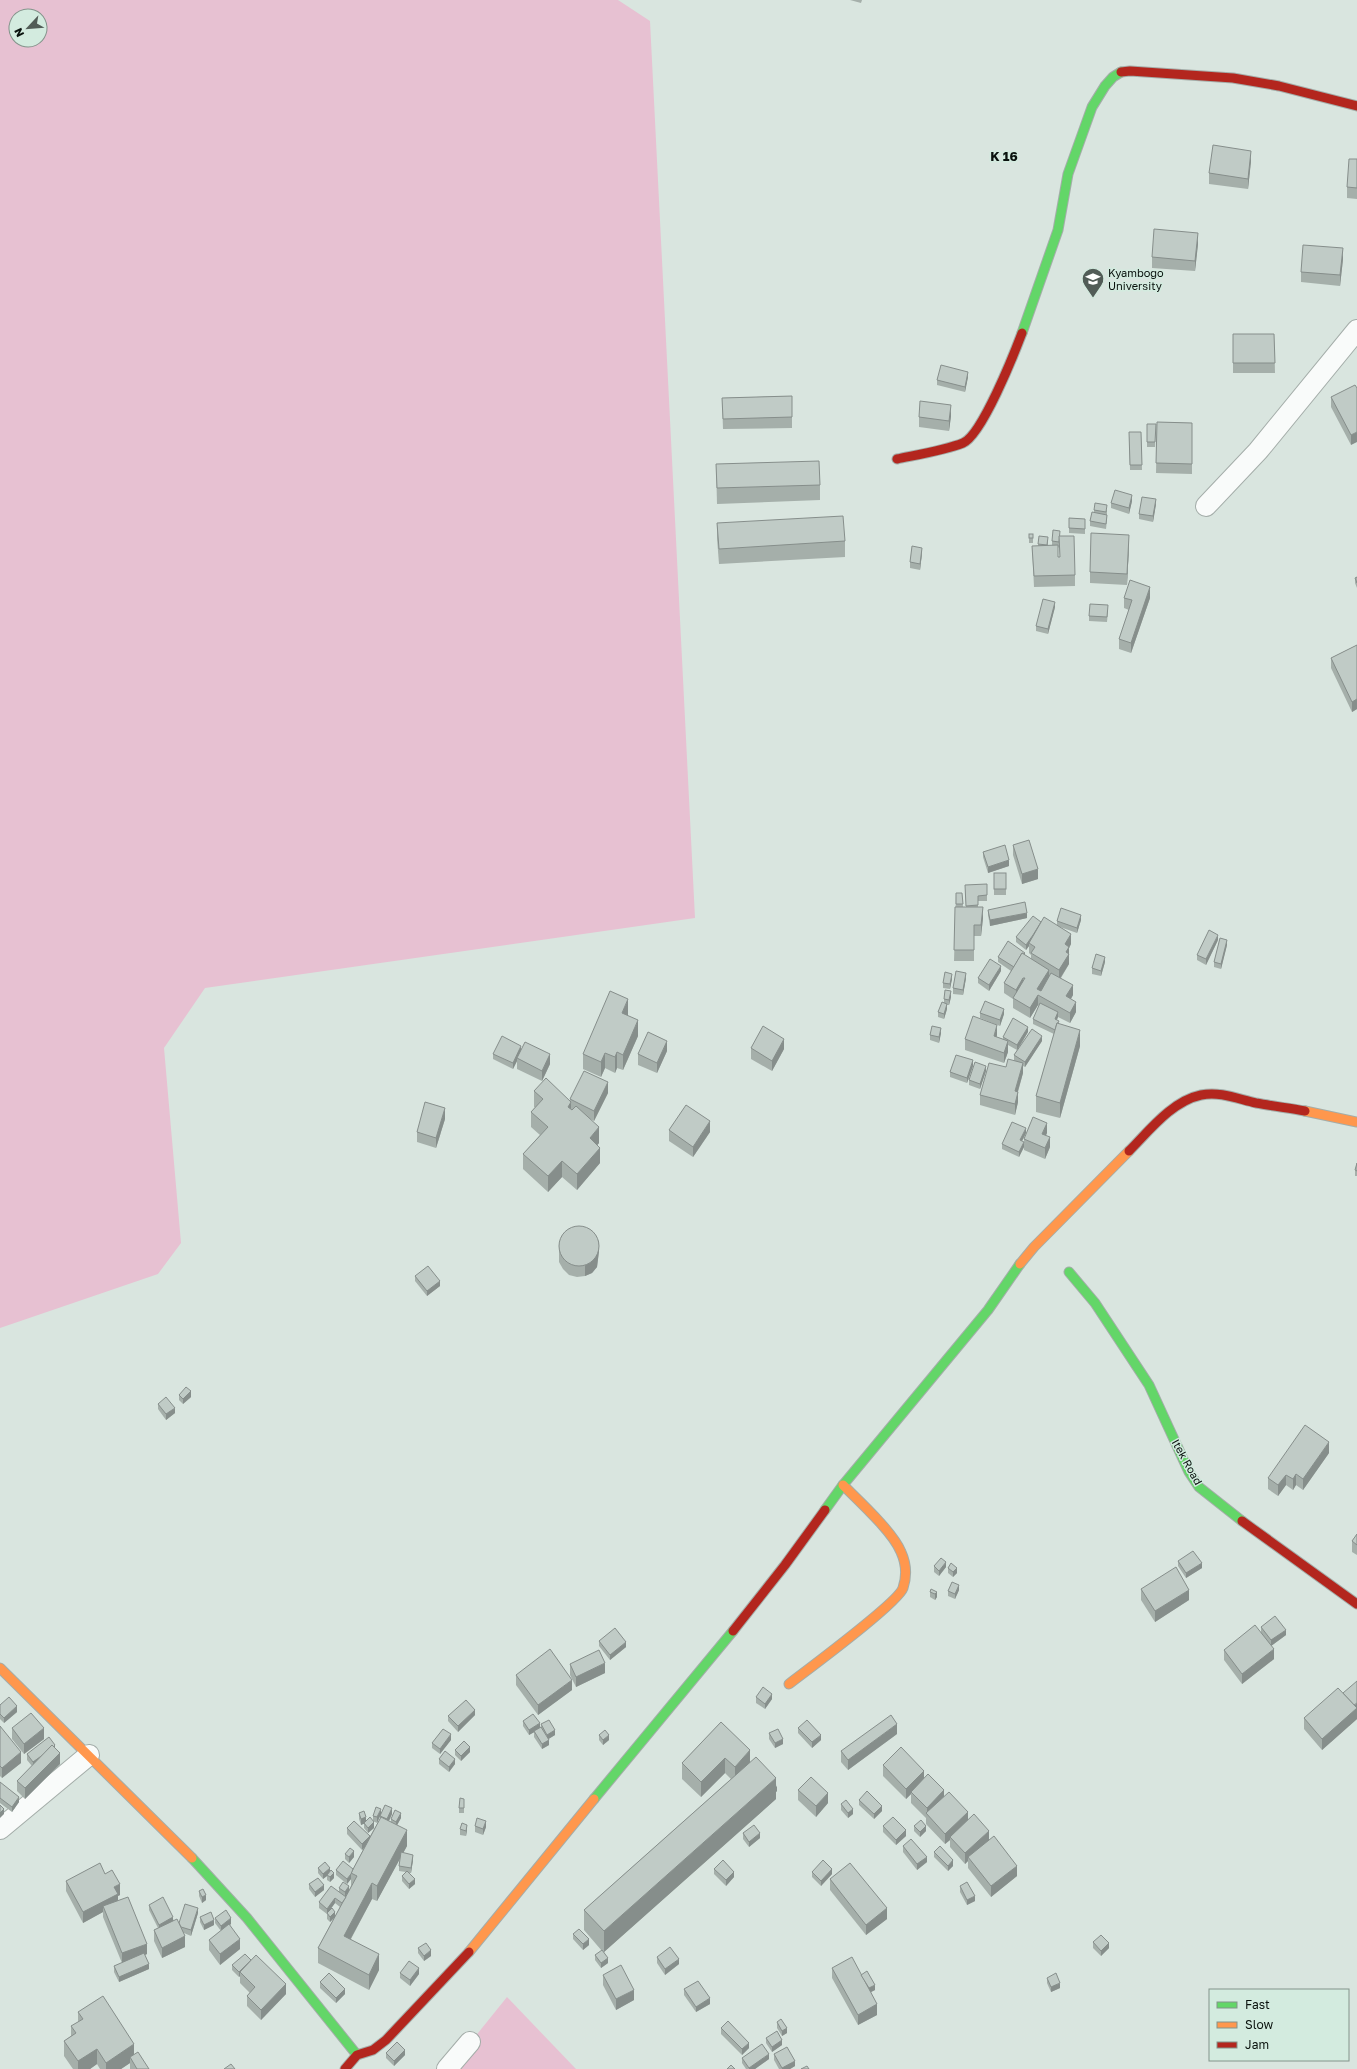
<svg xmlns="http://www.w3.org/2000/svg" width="1357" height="2069" viewBox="0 0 1357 2069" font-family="'Golos Text',sans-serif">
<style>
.green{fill:#e7c1d2;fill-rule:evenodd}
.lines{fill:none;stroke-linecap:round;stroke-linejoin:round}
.street-casing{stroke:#a4ada9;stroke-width:22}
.fast-casing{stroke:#a4ada9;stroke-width:11}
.slow-casing{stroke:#a4ada9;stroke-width:11}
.jam-casing{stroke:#a4ada9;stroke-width:11}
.street{stroke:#f9fbfa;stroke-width:20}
.fast{stroke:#63d668;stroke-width:9}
.slow{stroke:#ff974d;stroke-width:9}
.jam{stroke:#b3261e;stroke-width:9}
.wall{fill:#a5afaa;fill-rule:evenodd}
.shaded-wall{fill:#868e8b}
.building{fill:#c0cbc6;stroke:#868e8b}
.labels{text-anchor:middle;stroke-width:3;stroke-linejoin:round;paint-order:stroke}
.poi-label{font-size:11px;fill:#0a120e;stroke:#d3ebdf;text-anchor:start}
.street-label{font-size:11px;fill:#0a120e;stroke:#d3ebdf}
.quarter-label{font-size:13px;font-weight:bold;fill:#0a120e;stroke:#d3ebdf}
</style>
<rect width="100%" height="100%" fill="#d9e5df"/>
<g class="green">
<path d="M0,0H618L650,21L695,918L205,988L164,1048L181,1243L158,1274L0,1328ZM16,16H40V40H16Z"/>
<polygon points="507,1997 576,2069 449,2069"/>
</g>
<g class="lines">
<g class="street-casing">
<g id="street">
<polyline points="1206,506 1258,451 1357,330"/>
<polyline points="0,1829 89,1755"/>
<polyline points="447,2069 470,2042"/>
</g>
</g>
<g class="fast-casing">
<g id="fast">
<polyline points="1022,333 1058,230 1068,174 1092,107 1105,86 1113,77 1121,72"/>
<polyline points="1069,1272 1095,1303 1149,1385 1189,1472 1199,1487 1242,1521"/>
<polyline points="825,1510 843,1485 988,1310 1020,1264"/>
<polyline points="594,1799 733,1631"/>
<polyline points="192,1858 247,1918 357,2055"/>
</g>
</g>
<g class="slow-casing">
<g id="slow">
<polyline points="1305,1111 1357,1122"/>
<polyline points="1020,1264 1034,1247 1129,1151"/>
<polyline points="0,1668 192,1858"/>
<path d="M789,1684C807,1670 898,1603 903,1588C907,1576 906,1563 901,1552C893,1532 859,1501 843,1485"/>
<polyline points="469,1952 594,1799"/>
</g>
</g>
<g class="jam-casing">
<g id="jam">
<polyline points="1121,72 1130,71 1233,78 1279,86 1357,106"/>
<path d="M897,459C916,455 946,450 963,443C982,435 1014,354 1022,333"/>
<path d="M1129,1151C1149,1131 1172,1101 1201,1095C1220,1091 1238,1099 1256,1103C1272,1106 1288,1108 1305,1111"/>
<polyline points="1242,1521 1357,1604"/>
<polyline points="733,1631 785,1565 825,1510"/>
<polyline points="345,2069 357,2055 373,2050 386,2040 469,1952"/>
</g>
</g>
<use href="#street" class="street"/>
<use href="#fast" class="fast"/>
<use href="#slow" class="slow"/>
<use href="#jam" class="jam"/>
</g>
<g class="wall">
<polygon points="850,0 862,0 861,3"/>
<polygon points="1357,159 1357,199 1347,198 1347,187"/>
<polygon points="1251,161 1248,189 1209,184 1209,173"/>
<polygon points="1198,244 1195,271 1152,268 1152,257"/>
<polygon points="1343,259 1340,286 1301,282 1301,272"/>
<polygon points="1233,334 1274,334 1275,373 1233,373"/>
<polygon points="968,377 965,392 937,385 937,380"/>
<polygon points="1357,388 1351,445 1331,407 1331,397"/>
<polygon points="792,396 792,428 723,429 722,398"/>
<polygon points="951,416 949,431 919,427 919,417"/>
<polygon points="1157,422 1192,423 1192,474 1156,473"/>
<polygon points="1147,424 1156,424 1155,447 1147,447"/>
<polygon points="1141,432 1142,470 1130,470 1129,437"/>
<polygon points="716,464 820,485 820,500 717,504"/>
<polygon points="1132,501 1129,514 1111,508 1111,503"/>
<polygon points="1156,504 1153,522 1139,519 1139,514"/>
<polygon points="1094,510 1107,510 1107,520 1106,529 1090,526 1090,521 1094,513"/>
<polygon points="1069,518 1085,519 1085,534 1069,533"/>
<polygon points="717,523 845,541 845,557 719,564 717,538"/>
<rect x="1029" y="534" width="4" height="9"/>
<path d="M1060,536L1075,575V586L1034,587L1032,546H1038V544L1048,542V546H1052V541ZM1059,544L1060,557H1058V547L1059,548Z"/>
<polygon points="1129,546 1127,585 1090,583 1090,572"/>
<polygon points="922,553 920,570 910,568 910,562"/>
<polygon points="1357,577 1357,588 1355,583 1355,578"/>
<polygon points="1124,598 1150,598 1131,653 1119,649 1119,639 1129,610 1124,608"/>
<polygon points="1055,607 1048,634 1036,631 1036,626"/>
<polygon points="1108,611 1107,622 1089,621 1089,616"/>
<polygon points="1357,645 1357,709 1352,712 1331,668 1331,658"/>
<polygon points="1013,845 1038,879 1022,884 1013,855"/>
<polygon points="983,852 1009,866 988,873 983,857"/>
<rect x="994" y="873" width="12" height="22"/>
<polygon points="987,884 987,901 978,901 978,907 983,918 981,936 974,936 974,961 954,961 956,893 962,893 963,907 966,907 965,890"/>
<polygon points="988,910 1027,918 990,926 988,915"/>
<polygon points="1081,920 1077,933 1060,927 1071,944 1069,948 1069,964 1061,978 1073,995 1071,999 1076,1012 1070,1023 1058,1017 1057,1020 1059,1024 1080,1046 1060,1118 1036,1112 1036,1096 1054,1034 1033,1024 1033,1019 1039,1006 1038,1005 1030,1018 1013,1008 1013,999 1004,993 1004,983 1011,971 998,962 998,957 1025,955 1031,959 1031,955 1029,953 1029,946 1026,950 1016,942 1016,937 1041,922 1057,925 1057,921"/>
<polygon points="1218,940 1206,965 1197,960 1197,955"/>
<polygon points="1227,945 1221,969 1214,967 1214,962"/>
<polygon points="1105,962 1101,976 1092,974 1092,968"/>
<polygon points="1001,971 989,991 978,983 978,978"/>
<polygon points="966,978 963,995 953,994 953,988"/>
<polygon points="952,979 950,989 943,988 943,983"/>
<polygon points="951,997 949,1005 947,1005 947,1009 944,1019 938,1017 938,1012 944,1003 944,999"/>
<polygon points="980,1013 1004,1014 1000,1026 980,1018"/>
<polygon points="628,1015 628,1016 638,1036 623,1070 617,1068 615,1073 605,1068 601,1077 583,1069 583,1054"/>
<polygon points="1028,1032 1018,1050 1042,1041 1025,1067 1023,1066 1023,1073 1018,1092 1018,1102 1015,1115 980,1105 980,1095 1006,1067 1014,1060 1014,1055 1017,1050 1008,1045 1008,1052 1004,1063 965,1050 965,1039 997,1035 997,1037 1003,1039 1003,1037"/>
<polygon points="941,1033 939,1043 930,1040 930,1035"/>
<polygon points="751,1048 784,1049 772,1071 751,1059"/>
<polygon points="521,1049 550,1064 542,1081 517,1069 517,1061 513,1069 493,1059 493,1054"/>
<polygon points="667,1051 657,1073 638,1065 638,1054"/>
<polygon points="973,1066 967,1083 950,1077 950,1072"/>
<polygon points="986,1071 980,1089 969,1085 969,1080"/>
<polygon points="534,1091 570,1101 570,1099 608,1093 594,1121 590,1119 599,1143 597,1145 600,1163 577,1190 562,1177 548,1192 523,1169 523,1154 540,1135 531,1127 531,1112 535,1107 534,1107"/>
<polygon points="445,1119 436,1148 417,1142 417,1132"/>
<polygon points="669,1130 710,1132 693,1157 669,1141"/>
<polygon points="1026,1133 1022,1141 1024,1147 1019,1157 1002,1149 1002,1144"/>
<polygon points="1047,1133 1046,1135 1050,1147 1045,1159 1024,1150 1024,1139"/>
<polygon points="1357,1163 1357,1176 1355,1176 1355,1170"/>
<polygon points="559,1244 599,1251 597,1267 592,1273 585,1276 577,1277 569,1275 563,1269 559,1262"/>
<polygon points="415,1276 440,1286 427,1296 415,1281"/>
<polygon points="179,1395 191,1397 183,1404 179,1400"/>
<polygon points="158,1404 175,1413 166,1420 158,1409"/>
<polygon points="1329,1453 1303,1490 1296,1485 1293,1490 1286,1485 1278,1496 1268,1489 1268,1478"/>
<polygon points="1357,1534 1357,1555 1352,1552 1352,1541"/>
<polygon points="1178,1561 1202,1568 1186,1578 1178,1566"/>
<polygon points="934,1566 946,1567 939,1576 934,1572"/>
<polygon points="948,1568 957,1573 953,1577 948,1573"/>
<polygon points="1141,1589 1189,1600 1155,1622 1141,1600"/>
<polygon points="959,1590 955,1599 948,1596 948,1591"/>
<polygon points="930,1592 937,1592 937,1597 935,1600 930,1597"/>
<polygon points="1261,1627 1286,1635 1271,1646 1274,1659 1242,1684 1224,1660 1224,1650 1261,1632"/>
<polygon points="599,1641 626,1647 610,1660 599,1646"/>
<polygon points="570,1664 605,1673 576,1687 570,1675"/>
<polygon points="516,1675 572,1690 538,1715 516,1685"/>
<polygon points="756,1697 772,1699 765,1709 756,1703"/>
<polygon points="0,1705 17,1712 4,1723 0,1719"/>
<polygon points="1357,1708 1357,1719 1322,1750 1304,1729 1304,1718"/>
<polygon points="475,1715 458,1732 448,1721 448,1716"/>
<polygon points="523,1721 540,1728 541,1727 541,1724 555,1735 548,1739 549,1745 542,1749 534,1737 534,1732 529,1735 523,1726"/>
<polygon points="721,1722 750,1762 776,1784 777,1791 776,1792 776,1799 604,1952 608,1963 601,1968 595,1960 595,1955 602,1951 584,1930 584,1910 731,1779 725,1773 701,1797 682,1779 682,1763"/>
<polygon points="0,1726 21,1763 2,1778 0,1776"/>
<polygon points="12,1728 44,1739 24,1754 12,1739"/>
<polygon points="798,1728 821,1740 812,1748 798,1733"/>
<polygon points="769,1733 783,1744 775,1748 769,1739"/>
<polygon points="897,1734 848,1770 841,1762 841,1751"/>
<polygon points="599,1735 609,1740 603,1745 599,1740"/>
<polygon points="451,1740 440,1754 432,1748 432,1743"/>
<polygon points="55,1749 60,1764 25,1799 17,1791 17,1781 32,1766 27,1760 27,1754"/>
<polygon points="455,1750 470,1752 461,1761 455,1755"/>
<polygon points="439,1759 455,1764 449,1772 439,1764"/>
<polygon points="883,1765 924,1778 944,1796 968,1820 989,1840 1017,1876 991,1897 968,1868 968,1861 965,1864 950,1847 950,1840 945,1844 926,1824 926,1818 911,1803 911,1794 906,1799 883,1776"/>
<polygon points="0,1782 19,1802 12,1812 0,1803"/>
<polygon points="798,1790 828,1803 816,1817 798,1800"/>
<polygon points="859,1800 882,1811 874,1819 859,1805"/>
<polygon points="464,1804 464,1813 459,1813 459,1808"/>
<polygon points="841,1804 853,1814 848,1818 841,1810"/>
<path d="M359,1813L366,1820L373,1821V1816L381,1814H392L389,1821L391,1822V1819L401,1818L397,1825L407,1846L403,1853L413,1860L411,1873H409L415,1884L409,1889L402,1881V1876L406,1872L399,1871V1866L400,1858L377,1901L372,1899L351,1939L379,1970L369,1990L318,1963V1948L334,1918L330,1922L327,1919V1914L319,1908V1902L339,1892V1888L349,1890L351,1886V1879L347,1884L336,1875V1870L353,1869L364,1848L362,1850L347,1834V1828L370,1836L380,1819V1816L377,1823L373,1821L374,1828L368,1833L364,1828V1823L361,1825L359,1819ZM335,1903L340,1907L335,1916L329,1911Z"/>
<polygon points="475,1826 486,1827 483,1835 475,1832"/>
<polygon points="883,1826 906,1836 896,1845 883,1832"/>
<polygon points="914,1826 926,1831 920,1837 914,1831"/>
<polygon points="460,1829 467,1830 466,1836 460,1835"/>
<polygon points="743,1833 760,1838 749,1847 743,1839"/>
<polygon points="903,1846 927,1862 917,1870 903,1852"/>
<polygon points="934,1852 953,1866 948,1871 934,1857"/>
<polygon points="345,1854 354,1857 349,1863 345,1859"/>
<polygon points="318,1868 330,1871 334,1878 330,1882 327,1880 327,1876 323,1879 318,1873"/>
<polygon points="714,1869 734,1877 726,1886 714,1874"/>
<polygon points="812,1872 832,1874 821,1886 812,1877"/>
<polygon points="105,1874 120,1895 118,1896 118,1901 147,1954 145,1955 149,1969 119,1982 114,1972 114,1966 122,1963 103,1917 103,1912 83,1923 66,1891 66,1881"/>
<polygon points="830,1879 887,1919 866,1935 830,1890"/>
<polygon points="309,1884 324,1890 315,1897 309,1889"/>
<polygon points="960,1886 975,1901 967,1905 960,1892"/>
<polygon points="199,1891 206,1900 202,1903 199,1896"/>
<polygon points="149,1905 179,1923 198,1913 191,1936 184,1933 185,1947 162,1958 154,1941 154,1930 158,1928 149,1910"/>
<polygon points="200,1917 214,1925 204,1930 200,1922"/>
<polygon points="215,1918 231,1924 230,1925 240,1949 220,1965 209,1950 209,1940 221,1931 215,1923"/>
<polygon points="573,1934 589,1945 583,1950 573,1939"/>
<polygon points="1093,1942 1109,1948 1101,1956 1093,1948"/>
<polygon points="418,1948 431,1956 424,1961 418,1953"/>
<polygon points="657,1957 679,1964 665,1975 657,1963"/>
<polygon points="251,1960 286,1994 261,2020 247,2006 247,1996 250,1993 240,1983 240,1976 239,1977 232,1970 232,1965"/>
<polygon points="832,1968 861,1975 875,1990 871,1992 877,2015 858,2025 832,1978"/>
<polygon points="400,1973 419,1974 410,1986 400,1978"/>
<polygon points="603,1975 634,2000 616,2010 603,1985"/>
<polygon points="1047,1978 1060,1988 1051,1992 1047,1983"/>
<polygon points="320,1982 345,1994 336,2003 320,1988"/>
<polygon points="684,1989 710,2004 696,2012 684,1995"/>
<polygon points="78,2012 134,2054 149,2069 130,2069 130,2063 121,2069 100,2069 97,2064 90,2069 73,2069 64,2056 64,2041 71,2036 71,2026 78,2022"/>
<polygon points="777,2022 787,2033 782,2036 777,2028"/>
<polygon points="721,2028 749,2048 742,2055 721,2034"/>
<polygon points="766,2038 782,2045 772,2052 766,2043"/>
<polygon points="386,2053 405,2055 394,2066 386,2058"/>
<polygon points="774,2054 795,2066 790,2069 779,2069 774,2060"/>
<polygon points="742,2058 769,2059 755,2069 746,2069 742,2063"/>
</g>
<g class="shaded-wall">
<polygon points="1251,151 1251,161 1248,189 1248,179"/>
<polygon points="1198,233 1198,244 1195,271 1195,261"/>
<polygon points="1343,248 1343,259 1340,286 1340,275"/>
<polygon points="968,372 968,377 965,392 965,387"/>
<polygon points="951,405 951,416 949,431 949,421"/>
<polygon points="1357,432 1357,442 1351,445 1351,435"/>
<polygon points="1132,495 1132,501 1129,514 1129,508"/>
<polygon points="1156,499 1156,504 1153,522 1153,516"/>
<polygon points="1129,535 1129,546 1127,585 1127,574"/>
<polygon points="922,548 922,553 920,570 920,564"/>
<polygon points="1150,587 1150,598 1131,653 1131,643"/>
<polygon points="1055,602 1055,607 1048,634 1048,629"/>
<polygon points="1357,699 1357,709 1352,712 1352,702"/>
<polygon points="1009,860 1009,866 988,873 988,867"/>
<polygon points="1038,869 1038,879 1022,884 1022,874"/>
<polygon points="983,907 983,918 981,936 981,925"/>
<polygon points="1027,913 1027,918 990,926 990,920"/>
<polygon points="1081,915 1081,920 1077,933 1077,928"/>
<polygon points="1043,923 1029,943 1029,946 1026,950 1026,945"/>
<polygon points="1071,934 1071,944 1069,948 1069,964 1059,980 1059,970 1065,944"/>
<polygon points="1218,935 1218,940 1206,965 1206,959"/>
<polygon points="1227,940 1227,945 1221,969 1221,964"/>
<polygon points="1105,957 1105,962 1101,976 1101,971"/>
<polygon points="1001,966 1001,971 989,991 989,985"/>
<polygon points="1049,970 1049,980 1038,995 1038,1005 1030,1018 1030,1008 1037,989"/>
<polygon points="966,973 966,978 963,995 963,990"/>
<polygon points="952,974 952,979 950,989 950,984"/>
<polygon points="1023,978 1023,988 1016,1000 1016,990"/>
<polygon points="1073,985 1073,995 1066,1007 1066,996"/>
<polygon points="951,991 951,997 949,1005 949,1000"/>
<polygon points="628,999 628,1015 622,1029 622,1013"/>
<polygon points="1076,1002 1076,1012 1070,1023 1070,1013"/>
<polygon points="947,1004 947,1009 944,1019 944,1014"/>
<polygon points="1004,1009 1004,1014 1000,1026 1000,1020"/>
<polygon points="1058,1012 1058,1017 1055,1024 1055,1019"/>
<polygon points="638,1020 638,1036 623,1070 623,1055"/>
<polygon points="997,1025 997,1035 994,1046 994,1036"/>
<polygon points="1028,1027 1028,1032 1017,1050 1017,1045"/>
<polygon points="941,1028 941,1033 939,1043 939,1037"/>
<polygon points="1080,1030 1080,1046 1060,1118 1060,1103"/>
<polygon points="1042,1036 1042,1041 1025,1067 1025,1062"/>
<polygon points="784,1039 784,1049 772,1071 772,1061"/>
<polygon points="667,1041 667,1051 657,1073 657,1063"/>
<polygon points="1008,1041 1008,1052 1004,1063 1004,1053"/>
<polygon points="521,1046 521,1052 517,1058 517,1061 513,1069 513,1063"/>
<polygon points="617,1052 617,1068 615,1073 615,1057"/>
<polygon points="605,1053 605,1068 601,1077 601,1062"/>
<polygon points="550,1054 550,1064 542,1081 542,1071"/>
<polygon points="973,1060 973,1066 967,1083 967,1078"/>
<polygon points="1023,1063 1023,1073 1015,1101 1015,1091"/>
<polygon points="986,1066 986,1071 980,1089 980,1084"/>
<polygon points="608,1082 608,1093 594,1121 594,1111"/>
<polygon points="1018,1092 1018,1102 1015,1115 1015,1104"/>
<polygon points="571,1102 571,1118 568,1107"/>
<polygon points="445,1108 445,1119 436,1148 436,1138"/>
<polygon points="710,1121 710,1132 693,1157 693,1147"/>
<polygon points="1047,1123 1047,1133 1042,1144 1042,1134"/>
<polygon points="599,1127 599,1143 590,1154 590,1138"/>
<polygon points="1026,1128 1026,1133 1020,1145 1020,1140"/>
<polygon points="1050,1137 1050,1147 1045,1159 1045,1148"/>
<polygon points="1024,1142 1024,1147 1019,1157 1019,1152"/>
<polygon points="600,1148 600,1163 577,1190 577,1174"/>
<polygon points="562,1161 562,1177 548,1192 548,1176"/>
<polygon points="599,1240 599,1251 597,1267 592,1273 585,1276 585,1266"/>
<polygon points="440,1281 440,1286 427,1296 427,1291"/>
<polygon points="191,1391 191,1397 183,1404 183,1399"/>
<polygon points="175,1408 175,1413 166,1420 166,1414"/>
<polygon points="1329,1442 1329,1453 1303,1490 1303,1479"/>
<polygon points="1296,1474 1296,1485 1293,1490 1293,1479"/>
<polygon points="1286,1475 1286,1485 1278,1496 1278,1485"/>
<polygon points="946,1562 946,1567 939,1576 939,1571"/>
<polygon points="1202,1563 1202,1568 1186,1578 1186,1573"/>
<polygon points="957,1568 957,1573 953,1577 953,1572"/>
<polygon points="959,1585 959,1590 955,1599 955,1594"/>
<polygon points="1189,1590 1189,1600 1155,1622 1155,1611"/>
<polygon points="937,1592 937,1597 935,1600 935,1594"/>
<polygon points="1286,1630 1286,1635 1271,1646 1271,1640"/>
<polygon points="626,1642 626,1647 610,1660 610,1655"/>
<polygon points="1274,1649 1274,1659 1242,1684 1242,1674"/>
<polygon points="605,1663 605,1673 576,1687 576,1677"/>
<polygon points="572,1680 572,1690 538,1715 538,1705"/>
<polygon points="772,1694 772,1699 765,1709 765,1704"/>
<polygon points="1357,1703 1357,1719 1322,1750 1322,1739"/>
<polygon points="17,1706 17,1712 4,1723 4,1718"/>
<polygon points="475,1710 475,1715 458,1732 458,1726"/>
<polygon points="540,1723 540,1729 529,1735 529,1730"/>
<polygon points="897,1724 897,1734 848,1770 848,1760"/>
<polygon points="44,1728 44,1739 24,1754 24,1744"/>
<polygon points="555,1730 555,1735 547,1740 547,1735"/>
<polygon points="451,1734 451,1740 440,1754 440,1749"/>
<polygon points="609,1735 609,1740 603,1745 603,1740"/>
<polygon points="821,1735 821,1740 812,1748 812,1742"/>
<polygon points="783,1739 783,1744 775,1748 775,1743"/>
<polygon points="549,1740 549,1745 542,1749 542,1744"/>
<polygon points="55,1745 55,1750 33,1767 33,1762"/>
<polygon points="470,1747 470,1752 461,1761 461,1756"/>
<polygon points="750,1750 750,1766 735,1783 735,1767"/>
<polygon points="21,1752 21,1763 2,1778 2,1768"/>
<polygon points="60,1753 60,1764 25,1799 25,1788"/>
<polygon points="725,1758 725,1773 701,1797 701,1782"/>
<polygon points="455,1759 455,1764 449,1772 449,1767"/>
<polygon points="924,1771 924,1781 911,1792 911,1794 906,1799 906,1789"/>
<polygon points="776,1778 776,1787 777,1786 777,1791 776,1792 776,1799 604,1952 604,1931"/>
<polygon points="944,1790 944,1800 927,1814 927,1808"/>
<polygon points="828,1793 828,1803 816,1817 816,1806"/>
<polygon points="19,1797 19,1802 12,1812 12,1807"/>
<polygon points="882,1806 882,1811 874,1819 874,1814"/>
<polygon points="392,1808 392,1814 387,1825 387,1819"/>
<polygon points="4,1809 4,1814 0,1818 0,1813"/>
<polygon points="381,1809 381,1814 377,1823 377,1817"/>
<polygon points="853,1809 853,1814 848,1818 848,1813"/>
<polygon points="968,1812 968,1823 950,1837 950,1840 945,1844 945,1834"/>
<polygon points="401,1813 401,1818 396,1827 396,1822"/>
<polygon points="366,1817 366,1823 361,1825 361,1819"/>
<polygon points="486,1821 486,1827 483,1835 483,1829"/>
<polygon points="374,1822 374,1828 368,1833 368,1828"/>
<polygon points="467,1825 467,1830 466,1836 466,1831"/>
<polygon points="926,1826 926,1831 920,1837 920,1832"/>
<polygon points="407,1830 407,1846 377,1901 377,1886"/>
<polygon points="906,1830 906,1836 896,1845 896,1840"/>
<polygon points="989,1831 989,1841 968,1857 968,1861 965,1864 965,1853"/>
<polygon points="760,1833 760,1838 749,1847 749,1842"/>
<polygon points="370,1836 370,1842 362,1850 362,1844"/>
<polygon points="354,1851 354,1857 349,1863 349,1857"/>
<polygon points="413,1855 413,1860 411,1873 411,1868"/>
<polygon points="927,1857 927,1862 917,1870 917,1864"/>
<polygon points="953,1860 953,1866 948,1871 948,1866"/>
<polygon points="1017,1866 1017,1876 991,1897 991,1886"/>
<polygon points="330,1868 330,1873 327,1875 327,1876 323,1879 323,1874"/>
<polygon points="832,1869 832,1874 821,1886 821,1881"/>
<polygon points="734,1872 734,1877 726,1886 726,1880"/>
<polygon points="334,1873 334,1878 330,1882 330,1877"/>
<polygon points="351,1874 351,1879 347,1884 347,1879"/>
<polygon points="415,1879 415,1884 409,1889 409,1884"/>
<polygon points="372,1883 372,1899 344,1951 344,1936"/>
<polygon points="120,1884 120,1895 118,1896 118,1904 103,1906 103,1912 83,1923 83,1912 114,1887"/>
<polygon points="324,1885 324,1890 315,1897 315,1892"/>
<polygon points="349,1886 349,1891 345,1897 345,1892"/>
<polygon points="206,1895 206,1900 202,1903 202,1897"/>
<polygon points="975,1896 975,1901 967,1905 967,1900"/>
<polygon points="335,1898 335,1903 327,1914 327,1909"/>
<polygon points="198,1908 198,1913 191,1936 191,1930"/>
<polygon points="887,1908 887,1919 866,1935 866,1925"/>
<polygon points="335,1912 335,1917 330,1922 330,1917"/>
<polygon points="173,1917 173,1922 159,1930 159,1925"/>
<polygon points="231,1918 231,1924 221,1931 221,1926"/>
<polygon points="214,1920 214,1925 204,1930 204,1925"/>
<polygon points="185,1936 185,1947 162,1958 162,1948"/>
<polygon points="240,1939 240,1949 220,1965 220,1954"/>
<polygon points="589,1939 589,1945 583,1950 583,1944"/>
<polygon points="1109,1943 1109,1948 1101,1956 1101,1951"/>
<polygon points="147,1944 147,1954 122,1964 122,1953"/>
<polygon points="431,1950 431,1956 424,1961 424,1956"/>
<polygon points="379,1954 379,1970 369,1990 369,1975"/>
<polygon points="608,1958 608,1963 601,1968 601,1963"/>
<polygon points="679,1959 679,1964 665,1975 665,1969"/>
<polygon points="251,1961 240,1972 240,1976 239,1977 239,1972"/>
<polygon points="149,1964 149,1969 119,1982 119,1977"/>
<polygon points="419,1968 419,1974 410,1986 410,1980"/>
<polygon points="1060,1983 1060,1988 1051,1992 1051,1987"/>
<polygon points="286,1984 286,1994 261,2020 261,2010"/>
<polygon points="875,1985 875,1990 869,1993 869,1988"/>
<polygon points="345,1989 345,1994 336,2003 336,1998"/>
<polygon points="634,1990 634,2000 616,2010 616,1999"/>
<polygon points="710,1998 710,2004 696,2012 696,2007"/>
<polygon points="877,2004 877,2015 858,2025 858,2015"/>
<polygon points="787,2028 787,2033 782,2036 782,2031"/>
<polygon points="782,2040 782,2045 772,2052 772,2047"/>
<polygon points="749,2043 749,2048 742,2055 742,2049"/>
<polygon points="134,2044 134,2060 130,2057 130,2063 121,2069 106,2069 106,2063"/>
<polygon points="97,2049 97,2064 90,2069 78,2069 78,2061"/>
<polygon points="405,2050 405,2055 394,2066 394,2061"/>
<polygon points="769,2054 769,2059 755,2069 749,2069 749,2068"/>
<polygon points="795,2061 795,2066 790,2069 782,2069 782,2068"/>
</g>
<g class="building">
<polygon points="1213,145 1251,151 1248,179 1209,173"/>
<polygon points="1349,159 1357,159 1357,188 1347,187"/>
<polygon points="1154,229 1198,233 1195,261 1152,257"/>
<polygon points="1303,245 1343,248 1340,275 1301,272"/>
<polygon points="1233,334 1274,334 1275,363 1233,363"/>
<polygon points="941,365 968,372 965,387 937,380"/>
<polygon points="1355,385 1357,388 1357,432 1351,435 1331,397"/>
<polygon points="792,396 792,417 723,419 722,398"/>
<polygon points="920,401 951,405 949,421 919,417"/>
<polygon points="1157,422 1192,423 1192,464 1156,463"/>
<polygon points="1147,424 1156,424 1155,442 1147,442"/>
<polygon points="1129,432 1141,432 1142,465 1130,465"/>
<polygon points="819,461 820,485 717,488 716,464"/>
<polygon points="1115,490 1132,495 1129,508 1111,503"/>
<polygon points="1142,497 1156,499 1153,516 1139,514"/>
<polygon points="1095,503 1107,505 1106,512 1094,510"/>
<polygon points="1092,512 1107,515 1106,524 1090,521"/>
<polygon points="843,516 845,541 719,549 717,523"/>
<polygon points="1069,518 1085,519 1085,529 1069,528"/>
<polygon points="1053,530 1060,531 1059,542 1052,541"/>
<polygon points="1091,533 1129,535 1127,574 1090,572"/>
<rect x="1029" y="534" width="4" height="4"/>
<polygon points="1039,536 1048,537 1047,545 1038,544"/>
<polygon points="1059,536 1074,536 1075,575 1034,576 1032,546 1058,545 1058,557 1060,557"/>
<polygon points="912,546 922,548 920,564 910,562"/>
<polygon points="1357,577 1357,583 1355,578"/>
<polygon points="1130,580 1150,587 1131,643 1119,639 1132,600 1124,598"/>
<polygon points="1043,599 1055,602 1048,629 1036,626"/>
<polygon points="1090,604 1108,605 1107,617 1089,616"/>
<polygon points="1357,645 1357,699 1352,702 1331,658"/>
<polygon points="1029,840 1038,869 1022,874 1013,845"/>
<polygon points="1005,845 1009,860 988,867 983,852"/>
<rect x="994" y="873" width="12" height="16"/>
<polygon points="987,884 987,895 978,896 978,905 966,906 965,885"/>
<polygon points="956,893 962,893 963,904 956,904"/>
<polygon points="1025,902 1027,913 990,920 988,910"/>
<polygon points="955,907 983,907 981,925 974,925 974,950 954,950"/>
<polygon points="1061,908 1081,915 1077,928 1057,921"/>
<polygon points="1033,916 1041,922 1033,935 1026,945 1016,937"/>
<polygon points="1044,917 1071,934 1065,944 1069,947 1066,952 1069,954 1059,970 1031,953 1035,947 1029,943"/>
<polygon points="1209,930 1218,935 1206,959 1197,955"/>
<polygon points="1220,938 1227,940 1221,964 1214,962"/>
<polygon points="1008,941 1025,953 1024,954 1022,953 1014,967 998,957"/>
<polygon points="1022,953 1049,970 1037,989 1041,991 1051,973 1073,985 1066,996 1076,1002 1070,1013 1038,995 1030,1008 1013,998 1025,978 1023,978 1016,990 1004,983"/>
<polygon points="1096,954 1105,957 1101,971 1092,968"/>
<polygon points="990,959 1001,966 989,985 978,978"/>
<polygon points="956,971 966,973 963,990 953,988"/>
<polygon points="945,972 952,974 950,984 943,983"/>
<polygon points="945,990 951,991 949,1000 944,999"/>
<polygon points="610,991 628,999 622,1013 638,1020 623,1055 617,1052 615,1057 605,1053 601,1062 583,1054"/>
<polygon points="985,1001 1004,1009 1000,1020 980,1013"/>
<polygon points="942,1002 947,1004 944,1014 938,1012"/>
<polygon points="1040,1003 1058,1012 1055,1019 1059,1021 1058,1023 1057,1023 1055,1030 1033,1019"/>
<polygon points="973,1016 997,1025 994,1036 1008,1041 1004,1053 965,1039"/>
<polygon points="1013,1018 1028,1027 1017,1045 1003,1037"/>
<polygon points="1057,1023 1080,1030 1060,1103 1036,1096"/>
<polygon points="763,1026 784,1039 772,1061 751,1048"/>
<polygon points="932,1026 941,1028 939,1037 930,1035"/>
<polygon points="1032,1029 1042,1036 1025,1062 1014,1055"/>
<polygon points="648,1032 667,1041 657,1063 638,1054"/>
<polygon points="502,1036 521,1046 513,1063 493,1054"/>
<polygon points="525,1042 550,1054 542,1071 517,1058"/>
<polygon points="956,1055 973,1060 967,1078 950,1072"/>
<polygon points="1008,1059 1023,1063 1015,1091 1018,1092 1015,1104 980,1095 989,1063 1006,1067"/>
<polygon points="975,1062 986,1066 980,1084 969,1080"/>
<polygon points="584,1071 608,1082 594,1111 570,1099"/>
<polygon points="546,1078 571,1102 568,1107 572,1110 576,1106 599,1127 590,1138 600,1148 577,1174 562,1161 548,1176 523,1154 548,1127 531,1112 543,1099 534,1091"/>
<polygon points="425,1102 445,1108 436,1138 417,1132"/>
<polygon points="686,1105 710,1121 693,1147 669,1130"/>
<polygon points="1033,1117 1047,1123 1042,1134 1050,1137 1045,1148 1024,1139"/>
<polygon points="1012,1122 1026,1128 1020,1140 1024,1142 1019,1152 1002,1144"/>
<polygon points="1357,1163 1357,1171 1355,1170"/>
<circle cx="579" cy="1246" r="20"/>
<polygon points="428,1266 440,1281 427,1291 415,1276"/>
<polygon points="186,1387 191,1391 183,1399 179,1395"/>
<polygon points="166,1397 175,1408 166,1414 158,1404"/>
<polygon points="1305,1425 1329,1442 1303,1479 1296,1474 1293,1479 1286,1475 1278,1485 1268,1478"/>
<polygon points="1357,1534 1357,1545 1352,1541"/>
<polygon points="1193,1551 1202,1563 1186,1573 1178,1561"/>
<polygon points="941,1558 946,1562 939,1571 934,1566"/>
<polygon points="951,1563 957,1568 953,1572 948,1568"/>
<polygon points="1176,1567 1189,1590 1155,1611 1141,1589"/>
<polygon points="952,1582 959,1585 955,1594 948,1591"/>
<polygon points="931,1589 937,1592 935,1594 930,1592"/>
<polygon points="1275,1616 1286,1630 1271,1640 1261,1627"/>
<polygon points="1255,1625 1274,1649 1242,1674 1224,1650"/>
<polygon points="615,1628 626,1642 610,1655 599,1641"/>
<polygon points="550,1649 572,1680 538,1705 516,1675"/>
<polygon points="599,1650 605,1663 576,1677 570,1664"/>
<polygon points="1357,1681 1357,1703 1354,1705 1343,1693"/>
<polygon points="763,1687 772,1694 765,1704 756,1697"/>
<polygon points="1338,1688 1357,1708 1322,1739 1304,1718"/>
<polygon points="9,1697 17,1706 4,1718 0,1714 0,1705"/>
<polygon points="466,1700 475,1710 458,1726 448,1716"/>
<polygon points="31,1713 44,1728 24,1744 12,1728"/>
<polygon points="533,1714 540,1723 529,1730 523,1721"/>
<polygon points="891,1715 897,1724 848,1760 841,1751"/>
<polygon points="549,1720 555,1730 547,1735 541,1724"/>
<polygon points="807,1720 821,1735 812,1742 798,1728"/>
<polygon points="721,1722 750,1750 735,1767 725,1758 701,1782 682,1763"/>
<polygon points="0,1726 21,1752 2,1768 0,1766"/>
<polygon points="541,1727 549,1740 542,1744 534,1731"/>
<polygon points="443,1729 451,1734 440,1749 432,1743"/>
<polygon points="778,1729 783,1739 775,1743 769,1733"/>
<polygon points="605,1730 609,1735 603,1740 599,1735"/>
<polygon points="49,1737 55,1745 53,1747 52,1745 44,1754 33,1762 27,1754"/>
<polygon points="464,1741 470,1747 461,1756 455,1750"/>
<polygon points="52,1745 60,1753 25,1788 17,1781"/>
<polygon points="901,1747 924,1771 906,1789 883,1765"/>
<polygon points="445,1751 455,1759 449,1767 439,1759"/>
<polygon points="756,1757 776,1778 604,1931 584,1910"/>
<polygon points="928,1774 944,1790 927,1808 911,1792"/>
<polygon points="811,1777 828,1793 816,1806 798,1790"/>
<polygon points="0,1782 19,1797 12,1807 0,1798"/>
<polygon points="867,1791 882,1806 874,1814 859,1800"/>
<polygon points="949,1792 968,1812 945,1834 926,1813"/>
<polygon points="460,1798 464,1799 464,1808 459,1808"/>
<polygon points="846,1800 853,1809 848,1813 841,1804"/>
<polygon points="0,1805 4,1809 0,1813"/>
<polygon points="385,1805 392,1808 387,1819 380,1816"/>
<polygon points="376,1807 381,1809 377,1817 373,1816"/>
<polygon points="395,1810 401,1813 396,1822 391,1819"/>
<polygon points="364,1811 366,1817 361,1819 359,1813"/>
<polygon points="974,1814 989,1831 965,1853 950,1837"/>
<polygon points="370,1817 374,1822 368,1828 364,1823"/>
<polygon points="381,1817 407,1830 377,1886 372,1883 344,1936 379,1954 369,1975 318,1948 357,1876 351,1873"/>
<polygon points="893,1817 906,1830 896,1840 883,1826"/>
<polygon points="477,1818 486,1821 483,1829 475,1826"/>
<polygon points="921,1820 926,1826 920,1832 914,1826"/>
<polygon points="354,1821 370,1836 362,1844 347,1828"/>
<polygon points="462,1823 467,1825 466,1831 460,1829"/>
<polygon points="754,1825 760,1833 749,1842 743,1833"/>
<polygon points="994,1836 1017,1866 991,1886 968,1857"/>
<polygon points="911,1839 927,1857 917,1864 903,1846"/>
<polygon points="940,1846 953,1860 948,1866 934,1852"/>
<polygon points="350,1848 354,1851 349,1857 345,1854"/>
<polygon points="401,1852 413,1855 411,1868 399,1866"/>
<polygon points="723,1860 734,1872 726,1880 714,1869"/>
<polygon points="823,1860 832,1869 821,1881 812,1872"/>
<polygon points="343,1861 353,1869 351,1874 347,1879 336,1870"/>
<polygon points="325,1862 330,1868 323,1874 318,1868"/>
<polygon points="100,1863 105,1874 112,1870 120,1884 114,1887 118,1894 83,1912 66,1881"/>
<polygon points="850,1863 887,1908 866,1925 830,1879"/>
<polygon points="331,1870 334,1873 330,1877 327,1875"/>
<polygon points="407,1871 415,1879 409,1884 402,1876"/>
<polygon points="318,1878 324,1885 315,1892 309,1884"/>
<polygon points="343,1882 349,1886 345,1892 339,1888"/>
<polygon points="967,1882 975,1896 967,1900 960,1886"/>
<polygon points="331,1886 346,1897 342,1903 335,1898 327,1909 319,1902"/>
<polygon points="203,1889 206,1895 202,1897 199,1891"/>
<polygon points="128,1897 147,1944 122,1953 103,1906"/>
<polygon points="163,1897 173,1917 159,1925 149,1905"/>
<polygon points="185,1904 198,1908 191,1930 181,1927 179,1923"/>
<polygon points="332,1908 335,1912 330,1917 327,1913"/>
<polygon points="226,1910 231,1918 221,1926 215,1918"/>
<polygon points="211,1912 214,1920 204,1925 200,1917"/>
<polygon points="177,1919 185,1936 162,1948 154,1930"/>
<polygon points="229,1924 240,1939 220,1954 209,1940"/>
<polygon points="579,1929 589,1939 583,1944 573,1934"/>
<polygon points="1101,1935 1109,1943 1101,1951 1093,1942"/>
<polygon points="426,1943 431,1950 424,1956 418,1948"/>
<polygon points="670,1947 679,1959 665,1969 657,1957"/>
<polygon points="602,1950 608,1958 601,1963 595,1955"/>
<polygon points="144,1953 149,1964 119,1977 114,1966"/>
<polygon points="245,1954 251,1960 239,1972 232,1965"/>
<polygon points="256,1955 286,1984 261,2010 247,1996 255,1987 240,1972"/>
<polygon points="852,1957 877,2004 858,2015 832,1968"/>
<polygon points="409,1961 419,1968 410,1980 400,1973"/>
<polygon points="621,1965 634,1990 616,1999 603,1975"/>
<polygon points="867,1971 875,1985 869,1988 861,1975"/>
<polygon points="329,1973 345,1989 336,1998 320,1982"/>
<polygon points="1056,1973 1060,1983 1051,1987 1047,1978"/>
<polygon points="698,1981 710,1998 696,2007 684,1989"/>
<polygon points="103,1996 134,2044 106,2063 97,2049 78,2061 64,2041 76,2033 71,2026 83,2019 78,2012"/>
<polygon points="781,2019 787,2028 782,2031 777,2022"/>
<polygon points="728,2021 749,2043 742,2049 721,2028"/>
<polygon points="777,2031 782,2040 772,2047 766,2038"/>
<polygon points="397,2042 405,2050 394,2061 386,2053"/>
<polygon points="762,2044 769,2054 749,2068 742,2058"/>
<polygon points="787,2047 795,2061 782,2068 774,2054"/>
<polygon points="138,2052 149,2069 137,2069 130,2057"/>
<polygon points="231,2064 235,2069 224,2069"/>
<polygon points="731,2065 735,2069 727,2069"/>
<polygon points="807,2066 809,2069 801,2069"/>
</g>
<defs>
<g id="university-pin" transform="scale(1.15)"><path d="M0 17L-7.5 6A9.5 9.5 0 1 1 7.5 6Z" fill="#525c57" stroke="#d3ebdf"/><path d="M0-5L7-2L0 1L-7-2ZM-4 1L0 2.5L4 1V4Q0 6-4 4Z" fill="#fff"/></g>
</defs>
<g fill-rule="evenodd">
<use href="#university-pin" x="1093" y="279"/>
</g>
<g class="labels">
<g class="poi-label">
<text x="1108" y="277">Kyambogo<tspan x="1108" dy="13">University</tspan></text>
</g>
<g class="street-label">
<text transform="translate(1187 1462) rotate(61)" y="4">Itek Road</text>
</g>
<g class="quarter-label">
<text x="1004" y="161">K 16</text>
</g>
</g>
<rect x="1209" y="1989" width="140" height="72" fill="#d3ebdf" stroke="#83948b"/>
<rect x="1217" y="2002" width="20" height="6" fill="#63d668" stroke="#83948b"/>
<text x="1245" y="2009" font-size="12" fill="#0a120e">Fast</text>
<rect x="1217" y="2022" width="20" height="6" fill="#ff974d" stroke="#83948b"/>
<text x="1245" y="2029" font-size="12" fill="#0a120e">Slow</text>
<rect x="1217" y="2042" width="20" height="6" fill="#b3261e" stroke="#83948b"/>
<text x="1245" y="2049" font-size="12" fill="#0a120e">Jam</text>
<g transform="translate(28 28) rotate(244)"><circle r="19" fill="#d3ebdf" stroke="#83948b"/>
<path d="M0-3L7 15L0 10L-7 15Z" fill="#525c57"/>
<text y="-6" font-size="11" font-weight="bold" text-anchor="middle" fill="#0a120e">N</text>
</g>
</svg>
